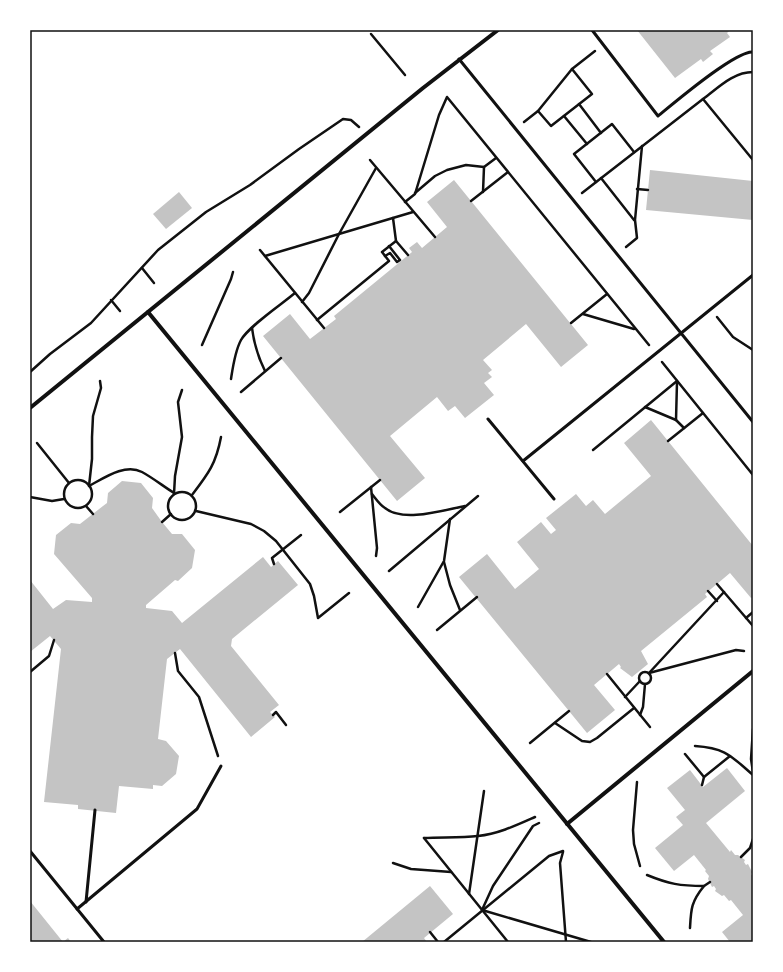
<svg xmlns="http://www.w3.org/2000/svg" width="783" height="972" viewBox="0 0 783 972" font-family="Overpass,sans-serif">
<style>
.building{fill:#c4c4c4}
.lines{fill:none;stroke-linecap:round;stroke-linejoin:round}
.path{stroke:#111;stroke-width:2.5}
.service{stroke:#111;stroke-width:3}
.minor{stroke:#111;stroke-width:4}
.neatline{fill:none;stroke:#111;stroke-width:1.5}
</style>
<rect width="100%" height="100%" fill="#fff"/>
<g class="building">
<polygon points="637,30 730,30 727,33 730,37 710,51 713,54 703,62 701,59 675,78"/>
<polygon points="650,170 753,181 753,220 646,210"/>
<polygon points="454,180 588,345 561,367 526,324 483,360 492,370 488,373 492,377 484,383 494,395 465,418 455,406 448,411 437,397 390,436 425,478 397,501 263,336 290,314 310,339 336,319 334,316 412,252 409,248 417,242 422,248 447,227 427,202"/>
<polygon points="179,192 192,208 166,229 153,214"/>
<polygon points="651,420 753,546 753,597 751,598 730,573 705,594 707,597 641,651 648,664 632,677 620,668 621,667 619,664 594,685 615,710 587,733 459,577 487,554 515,589 539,569 517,542 541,522 551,534 556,530 546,518 576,494 586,506 593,500 605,514 651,476 624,443"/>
<polygon points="122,481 141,483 153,498 152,508 162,522 172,534 182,534 195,550 192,568 178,581 175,580 146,605 146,608 172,611 182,623 263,557 271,567 278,561 298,585 232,639 231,646 279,705 270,712 275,717 251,737 180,649 167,659 158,739 166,741 179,756 176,774 162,786 153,785 153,789 119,786 116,813 78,809 78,805 44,802 61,649 50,636 30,652 30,580 53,609 66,600 92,602 92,598 54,554 56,535 71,523 80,524 103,506 107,503 108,493"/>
<polygon points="727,768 745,791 706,823 730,852 731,850 735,855 738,855 745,860 744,862 746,865 748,864 752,872 751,874 753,877 753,942 730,942 722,932 743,915 731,900 729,901 724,895 722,896 715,891 716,889 714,886 712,887 708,879 709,876 705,871 706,870 694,855 674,871 655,848 683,825 676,817 685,810 667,788 690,770 703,787"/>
<polygon points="430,886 453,914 424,938 427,942 362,942"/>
<polygon points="30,901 63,942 68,938 71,942 30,942"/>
</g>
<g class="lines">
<g class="path">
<polyline points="371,34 405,75"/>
<path d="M753,72C733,72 718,88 703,99L753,160"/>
<polyline points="579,104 601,133"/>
<polyline points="538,111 551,126 592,94 572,69"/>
<polyline points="564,116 587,144"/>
<polyline points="524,122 538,111 572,69 595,51"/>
<polyline points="370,160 435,237"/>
<polyline points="601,178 634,220"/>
<polyline points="596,182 574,154 612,124 634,152"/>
<polyline points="637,189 648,190"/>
<polyline points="483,192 484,167"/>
<polyline points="415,193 435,176 447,170 466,165 484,167 496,158"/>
<polyline points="582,193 703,99"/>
<polyline points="471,201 508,172"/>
<polyline points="405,202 415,194 439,115 447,97 649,345"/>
<polyline points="396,241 408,255"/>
<polyline points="626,247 637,238 635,220 642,146"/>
<polyline points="260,250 324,328"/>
<polyline points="265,256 413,212"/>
<polyline points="385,256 390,253 397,262 400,260 389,246"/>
<polyline points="142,268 154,283"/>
<polyline points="111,300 120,311"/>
<polyline points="302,302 309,293 339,234 376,168"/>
<polyline points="583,314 634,329"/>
<polyline points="717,317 733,337 753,350"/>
<polyline points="317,320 389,261 382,252 396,241 393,218"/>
<polyline points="571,323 607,294"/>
<path d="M252,328C254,344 258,357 265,371"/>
<polyline points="202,345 231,279 233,272"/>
<polyline points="662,362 753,475"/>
<polyline points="30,372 50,354 91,323 158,250 206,212 250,185 299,149 343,119 351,120 359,127"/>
<path d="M231,379C233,366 235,351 241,340C249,326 282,304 295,293"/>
<polyline points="241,392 281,358"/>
<polyline points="645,407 676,420 677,382"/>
<polyline points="676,420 684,428"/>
<polyline points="668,441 703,413"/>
<polyline points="37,443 69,483"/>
<polyline points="593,450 677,381"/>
<circle cx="78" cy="494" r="14"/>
<polyline points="89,486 92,459 92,437 93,416 101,388 100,381"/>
<path d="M89,486C104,478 125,463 142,472C153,478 163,486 174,493"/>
<polyline points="371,487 377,548 376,556"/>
<circle cx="182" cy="506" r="14"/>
<polyline points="174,494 175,476 182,437 178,402 182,390"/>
<path d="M372,494C376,499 380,505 385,508C403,523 444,510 465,506"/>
<path d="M192,495C208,474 216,464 221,437"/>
<polyline points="30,497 52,501 64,499"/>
<polyline points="86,506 93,514"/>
<polyline points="196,511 251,524 264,531 276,541 310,584 314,596 318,618 349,593"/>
<polyline points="340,512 380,480"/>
<polyline points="162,522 171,514"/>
<polyline points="444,562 450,585 460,610"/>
<polyline points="274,564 272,558 301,535"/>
<polyline points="389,571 478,496"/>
<polyline points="717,584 753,626"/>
<polyline points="708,591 717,601"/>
<polyline points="418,607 444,561 450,519"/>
<polyline points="746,618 753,612"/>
<polyline points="437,630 477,597"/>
<polyline points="175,653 178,671 199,697 218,756"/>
<polyline points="30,672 49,656 54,640"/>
<circle cx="645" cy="678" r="6"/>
<polyline points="649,673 724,592"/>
<polyline points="649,673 736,650 744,651"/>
<polyline points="607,674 650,727"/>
<polyline points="625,697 640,681"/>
<polyline points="273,715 276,712 286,725"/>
<polyline points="640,715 643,707 645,684"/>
<polyline points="555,723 582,741 590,742 597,738 634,708"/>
<polyline points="753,729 751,759 753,772"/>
<polyline points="530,743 569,711"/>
<path d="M695,746C726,748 731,756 753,775"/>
<polyline points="685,754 704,777"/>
<polyline points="637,782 633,830 634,844 640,866"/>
<polyline points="702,785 704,777 730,756"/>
<polyline points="539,823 533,826 493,886 482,910 591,942"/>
<polyline points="424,838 508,942"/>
<path d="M424,838C442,837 460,838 478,836C498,834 517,825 535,817"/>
<polyline points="563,852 560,863 566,942"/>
<polyline points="741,857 750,848 753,839"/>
<polyline points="393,863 411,869 451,872"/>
<path d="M647,875C669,884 680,886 704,886C691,902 691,909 690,928"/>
<polyline points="704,886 710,882"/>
<polyline points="469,894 484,791"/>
<polyline points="430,932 438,942"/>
<polyline points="444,942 549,856 563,851"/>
</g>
<g class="service">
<path d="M592,30L658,116C674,103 736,50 753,52"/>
<polyline points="459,59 753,422"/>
<polyline points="488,419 554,499"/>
<polyline points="523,461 753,275"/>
<polyline points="30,851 104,942"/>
<polyline points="86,902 95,810"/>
<polyline points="77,909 197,809 221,766"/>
</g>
<g class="minor">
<polyline points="148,312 664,942"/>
<polyline points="30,408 423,88 498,30"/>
<polyline points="567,824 753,671"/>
</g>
</g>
<rect width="783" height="972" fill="none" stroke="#ffffff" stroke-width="62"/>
<rect x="31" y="31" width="721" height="910" class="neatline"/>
</svg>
